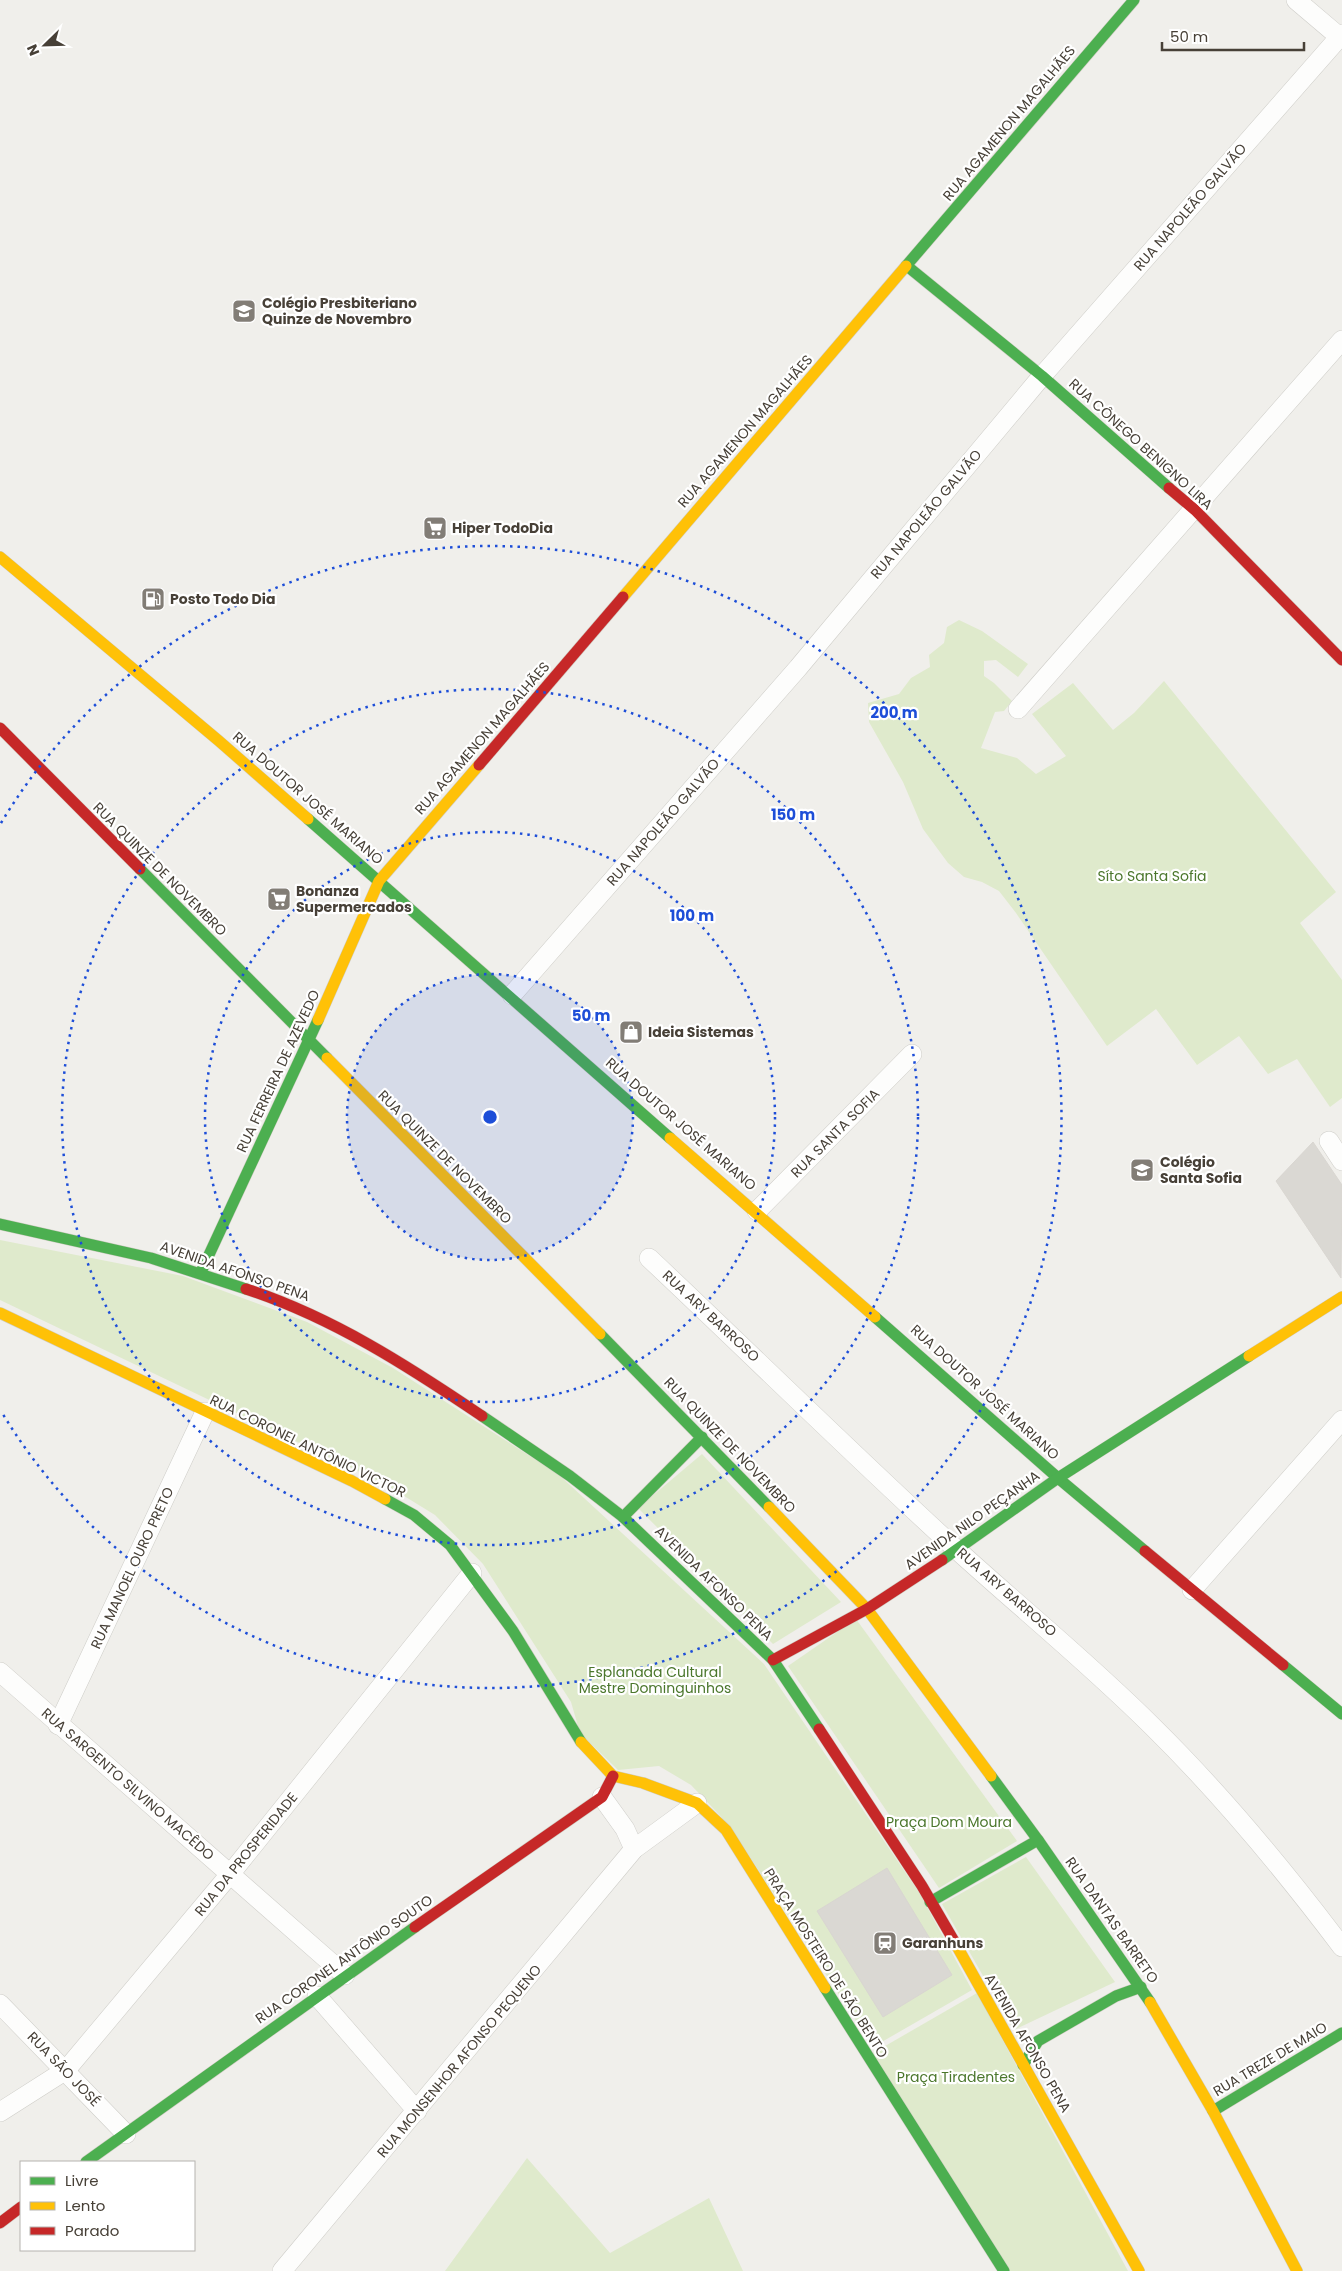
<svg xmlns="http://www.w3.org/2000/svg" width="1342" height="2271" viewBox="0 0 1342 2271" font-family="Poppins,sans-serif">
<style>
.green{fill:#dfeacc}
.building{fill:#dad8d3;stroke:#d9d6d1}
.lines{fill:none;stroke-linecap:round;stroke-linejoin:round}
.street-casing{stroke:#cecdc8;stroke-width:20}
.fast-casing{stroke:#cfccc2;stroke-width:12}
.slow-casing{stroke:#cfccc2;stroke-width:12}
.jam-casing{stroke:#cfccc2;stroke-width:12}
.street{stroke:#fdfdfc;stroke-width:19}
.fast{stroke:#4caf50;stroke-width:11}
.slow{stroke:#ffc107;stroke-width:11}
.jam{stroke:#c62828;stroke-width:11}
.ring{fill:none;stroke:#1d4ed8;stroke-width:2.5;stroke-dasharray:2.5 5}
.labels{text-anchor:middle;stroke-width:4.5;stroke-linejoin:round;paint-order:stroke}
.street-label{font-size:14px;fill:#474037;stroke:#fff}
.poi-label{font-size:14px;font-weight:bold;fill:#474037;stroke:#fff;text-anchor:start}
.park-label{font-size:14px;fill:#4b772c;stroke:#fff}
.centre{fill:#1d4ed8;stroke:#fff;stroke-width:2.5}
.ring-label{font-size:15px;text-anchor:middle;font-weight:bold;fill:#1d4ed8;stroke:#fff;stroke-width:4.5;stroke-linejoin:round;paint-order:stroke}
</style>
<rect width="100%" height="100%" fill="#f0efeb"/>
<g class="green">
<polygon points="959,620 982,631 1028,664 1018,677 996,660 984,661 984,676 994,683 1012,701 1004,711 995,712 981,748 1017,758 1036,774 1066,756 1032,714 1073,683 1113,730 1134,713 1164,681 1336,892 1300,923 1342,980 1342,1098 1330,1107 1297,1059 1268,1074 1239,1036 1197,1065 1156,1009 1107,1046 1016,913 999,891 982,882 964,877 948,863 923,829 903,782 869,722 868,703 899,694 911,678 930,667 929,655 944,643 947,627"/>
<polygon points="0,1240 183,1276 307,1322 393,1368 558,1474 764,1664 920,1894 972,1990 873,2047 730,1826 691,1785 659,1766 618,1770 580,1733 571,1702 483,1564 435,1515 383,1483 0,1300"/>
<polygon points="702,1454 841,1602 773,1644 638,1508"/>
<polygon points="856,1619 1017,1841 939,1888 788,1666"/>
<polygon points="1026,1857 1115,1982 1014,2030 942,1904"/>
<polygon points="977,1993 1128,2271 1009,2271 873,2053"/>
<polygon points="527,2158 610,2253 709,2198 743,2271 445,2271"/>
</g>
<g class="building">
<polygon points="1313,1142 1342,1185 1341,1278 1276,1181"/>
<polygon points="887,1868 952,1975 883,2017 817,1911"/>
</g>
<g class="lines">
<g class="street-casing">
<g id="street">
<polyline points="1296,0 1342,39"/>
<polyline points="1018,709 1342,340"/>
<polyline points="512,995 798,668 1042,376 1342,34"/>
<polyline points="1329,1141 1342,1161"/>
<polyline points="757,1211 912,1054"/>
<path d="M649,1258C752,1355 852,1454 956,1549C1022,1609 1090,1664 1153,1727C1222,1795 1284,1870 1342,1947"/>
<polyline points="1192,1590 1342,1420"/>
<polyline points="0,1672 345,1975"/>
<polyline points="58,1725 205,1412"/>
<polyline points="602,1797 625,1829 634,1849"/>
<polyline points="317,1996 417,2111"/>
<polyline points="0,2004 126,2134"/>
<polyline points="0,2112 66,2070 231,1873 472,1573"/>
<polyline points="282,2271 634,1849 697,1803"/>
</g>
</g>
<g class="fast-casing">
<g id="fast">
<polyline points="906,266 1134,0"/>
<polyline points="907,266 1042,376 1169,488"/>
<polyline points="308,819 670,1138"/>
<polyline points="140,869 327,1058"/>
<polyline points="0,1224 151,1258 246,1289"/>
<polyline points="201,1272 318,1020"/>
<polyline points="875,1317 1058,1478 1145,1551"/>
<polyline points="600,1334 769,1507"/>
<polyline points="482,1416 570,1476 623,1517 773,1660 819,1729"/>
<polyline points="385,1499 414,1515 450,1545 513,1631 581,1742"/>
<polyline points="623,1517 702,1437"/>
<polyline points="942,1560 1058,1478 1249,1356"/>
<polyline points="1283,1665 1342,1714"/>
<polyline points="991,1776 1038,1840 1150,2002"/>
<polyline points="930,1902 1038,1840"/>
<polyline points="825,1988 1004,2271"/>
<polyline points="1023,2065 1038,2041 1116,1996 1141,1987"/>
<polyline points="1213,2111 1342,2033"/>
<polyline points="86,2162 415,1927"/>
</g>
</g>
<g class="slow-casing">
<g id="slow">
<polyline points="0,557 219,741 308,819"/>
<polyline points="623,597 906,266"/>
<polyline points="318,1020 379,881 479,765"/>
<polyline points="327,1058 600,1334"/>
<polyline points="670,1138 875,1317"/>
<polyline points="0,1313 352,1481 385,1499"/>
<polyline points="1249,1356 1342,1297"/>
<polyline points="769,1507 867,1609 991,1776"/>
<polyline points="581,1742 613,1776 643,1783 697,1803 726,1830 825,1988"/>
<polyline points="954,1941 1139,2271"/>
<polyline points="1150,2002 1213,2111 1297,2271"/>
</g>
</g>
<g class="jam-casing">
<g id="jam">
<polyline points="1169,488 1195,510 1342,660"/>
<polyline points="0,728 140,869"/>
<polyline points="479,765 623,597"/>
<path d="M246,1289C332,1317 408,1366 482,1416"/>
<polyline points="1145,1551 1283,1665"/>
<polyline points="773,1660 867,1609 942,1560"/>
<polyline points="819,1729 922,1886 954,1941"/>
<polyline points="415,1927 602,1797 613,1776"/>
<polyline points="0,2223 21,2207"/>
</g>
</g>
<use href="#street" class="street"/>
<use href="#fast" class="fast"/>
<use href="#slow" class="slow"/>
<use href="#jam" class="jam"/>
</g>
<circle cx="490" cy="1117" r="143" fill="#1d4ed8" fill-opacity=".12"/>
<g class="ring">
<circle cx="490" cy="1117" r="143"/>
<circle cx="490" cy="1117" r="285"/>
<circle cx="490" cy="1117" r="428"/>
<path d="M1 823A571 571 0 1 1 1 1411"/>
</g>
<defs>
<g id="school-square" transform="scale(1.25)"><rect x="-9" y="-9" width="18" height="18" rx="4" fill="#827d76" stroke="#fff"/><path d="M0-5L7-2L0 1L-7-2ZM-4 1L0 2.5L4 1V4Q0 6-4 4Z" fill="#fff"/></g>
<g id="supermarket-square" transform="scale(1.25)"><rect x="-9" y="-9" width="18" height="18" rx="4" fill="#827d76" stroke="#fff"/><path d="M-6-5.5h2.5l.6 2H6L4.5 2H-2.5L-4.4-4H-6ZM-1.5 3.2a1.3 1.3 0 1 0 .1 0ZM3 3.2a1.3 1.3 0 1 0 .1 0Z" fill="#fff"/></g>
<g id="fuel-square" transform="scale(1.25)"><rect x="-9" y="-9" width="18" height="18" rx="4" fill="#827d76" stroke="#fff"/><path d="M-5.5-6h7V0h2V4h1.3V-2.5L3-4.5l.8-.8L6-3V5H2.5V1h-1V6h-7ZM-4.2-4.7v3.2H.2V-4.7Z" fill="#fff"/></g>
<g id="shop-square" transform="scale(1.25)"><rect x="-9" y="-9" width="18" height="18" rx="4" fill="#827d76" stroke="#fff"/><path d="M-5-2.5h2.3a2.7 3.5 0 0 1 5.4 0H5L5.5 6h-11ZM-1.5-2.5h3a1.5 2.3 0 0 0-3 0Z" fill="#fff"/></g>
<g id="station-square" transform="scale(1.25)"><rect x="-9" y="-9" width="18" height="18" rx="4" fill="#827d76" stroke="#fff"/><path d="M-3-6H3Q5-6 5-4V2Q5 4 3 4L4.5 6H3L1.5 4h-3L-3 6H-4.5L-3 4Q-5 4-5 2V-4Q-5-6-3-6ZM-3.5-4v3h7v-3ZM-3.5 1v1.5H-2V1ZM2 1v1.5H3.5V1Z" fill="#fff"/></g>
</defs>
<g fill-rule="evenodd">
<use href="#school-square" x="244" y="311"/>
<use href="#supermarket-square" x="435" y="528"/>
<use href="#fuel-square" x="153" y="599"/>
<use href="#supermarket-square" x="279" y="899"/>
<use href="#shop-square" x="631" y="1032"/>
<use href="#school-square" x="1142" y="1170"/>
<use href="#station-square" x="885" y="1943"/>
</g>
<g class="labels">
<g class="street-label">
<text transform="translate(1009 123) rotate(-50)" y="5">RUA AGAMENON MAGALHÃES</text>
<text transform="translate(1190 207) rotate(-49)" y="5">RUA NAPOLEÃO GALVÃO</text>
<text transform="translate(745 431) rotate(-49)" y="5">RUA AGAMENON MAGALHÃES</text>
<text transform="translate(1141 444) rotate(42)" y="5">RUA CÔNEGO BENIGNO LIRA</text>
<text transform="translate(926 514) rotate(-50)" y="5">RUA NAPOLEÃO GALVÃO</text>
<text transform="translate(482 738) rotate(-49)" y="5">RUA AGAMENON MAGALHÃES</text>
<text transform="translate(308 798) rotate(41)" y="5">RUA DOUTOR JOSÉ MARIANO</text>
<text transform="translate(663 822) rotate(-49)" y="5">RUA NAPOLEÃO GALVÃO</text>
<text transform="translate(160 869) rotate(45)" y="5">RUA QUINZE DE NOVEMBRO</text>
<text transform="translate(278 1071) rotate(-65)" y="5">RUA FERREIRA DE AZEVEDO</text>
<text transform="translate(681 1124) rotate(41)" y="5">RUA DOUTOR JOSÉ MARIANO</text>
<text transform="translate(835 1133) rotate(-45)" y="5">RUA SANTA SOFIA</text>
<text transform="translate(445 1157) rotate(45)" y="5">RUA QUINZE DE NOVEMBRO</text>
<text transform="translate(235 1271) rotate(19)" y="5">AVENIDA AFONSO PENA</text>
<text transform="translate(711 1316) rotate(43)" y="5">RUA ARY BARROSO</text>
<text transform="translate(985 1392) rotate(42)" y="5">RUA DOUTOR JOSÉ MARIANO</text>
<text transform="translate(730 1445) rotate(46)" y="5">RUA QUINZE DE NOVEMBRO</text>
<text transform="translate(308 1446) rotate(26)" y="5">RUA CORONEL ANTÔNIO VICTOR</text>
<text transform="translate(972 1520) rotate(-35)" y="5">AVENIDA NILO PEÇANHA</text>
<text transform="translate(132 1568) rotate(-65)" y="5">RUA MANOEL OURO PRETO</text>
<text transform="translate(714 1583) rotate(44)" y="5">AVENIDA AFONSO PENA</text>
<text transform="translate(1007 1592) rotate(41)" y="5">RUA ARY BARROSO</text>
<text transform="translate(128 1784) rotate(41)" y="5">RUA SARGENTO SILVINO MACÊDO</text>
<text transform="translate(246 1854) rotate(-51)" y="5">RUA DA PROSPERIDADE</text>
<text transform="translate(1112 1920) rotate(55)" y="5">RUA DANTAS BARRETO</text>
<text transform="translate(344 1959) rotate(-35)" y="5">RUA CORONEL ANTÔNIO SOUTO</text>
<text transform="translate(826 1963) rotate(58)" y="5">PRAÇA MOSTEIRO DE SÃO BENTO</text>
<text transform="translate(1028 2043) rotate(60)" y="5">AVENIDA AFONSO PENA</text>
<text transform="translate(1270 2059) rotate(-31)" y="5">RUA TREZE DE MAIO</text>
<text transform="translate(459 2061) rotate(-50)" y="5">RUA MONSENHOR AFONSO PEQUENO</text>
<text transform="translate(64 2069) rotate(46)" y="5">RUA SÃO JOSÉ</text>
</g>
<g class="poi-label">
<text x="262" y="308">Colégio Presbiteriano<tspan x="262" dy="16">Quinze de Novembro</tspan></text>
<text x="452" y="533">Hiper TodoDia</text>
<text x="170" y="604">Posto Todo Dia</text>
<text x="296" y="896">Bonanza<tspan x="296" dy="16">Supermercados</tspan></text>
<text x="648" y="1037">Ideia Sistemas</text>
<text x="1160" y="1167">Colégio<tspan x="1160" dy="16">Santa Sofia</tspan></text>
<text x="902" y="1948">Garanhuns</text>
</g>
<g class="park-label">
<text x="1152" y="881">Síto Santa Sofia</text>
<text x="655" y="1677">Esplanada Cultural<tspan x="655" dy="16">Mestre Dominguinhos</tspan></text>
<text x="949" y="1827">Praça Dom Moura</text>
<text x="956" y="2082">Praça Tiradentes</text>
</g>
</g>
<circle cx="490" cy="1117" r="8" class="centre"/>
<g class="ring-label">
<text x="894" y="718">200 m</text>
<text x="793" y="820">150 m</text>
<text x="692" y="921">100 m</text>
<text x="591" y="1021">50 m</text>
</g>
<rect x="20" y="2161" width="175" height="90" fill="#ffffff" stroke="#b5b3af"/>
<rect x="30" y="2177" width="25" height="8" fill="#4caf50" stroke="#b5b3af"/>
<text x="65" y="2186" font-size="15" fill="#474037">Livre</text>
<rect x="30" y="2202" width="25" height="8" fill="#ffc107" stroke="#b5b3af"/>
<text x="65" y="2211" font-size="15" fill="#474037">Lento</text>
<rect x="30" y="2227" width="25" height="8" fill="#c62828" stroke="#b5b3af"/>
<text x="65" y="2236" font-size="15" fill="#474037">Parado</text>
<g transform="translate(45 45) rotate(247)" stroke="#ffffff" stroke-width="4" paint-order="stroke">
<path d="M0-4L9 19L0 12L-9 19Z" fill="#474037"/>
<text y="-8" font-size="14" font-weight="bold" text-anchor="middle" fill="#474037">N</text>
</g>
<path d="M1162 42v8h142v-8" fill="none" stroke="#474037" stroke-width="2.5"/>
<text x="1170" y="42" font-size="15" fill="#474037" stroke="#ffffff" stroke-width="4" paint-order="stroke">50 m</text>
</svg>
